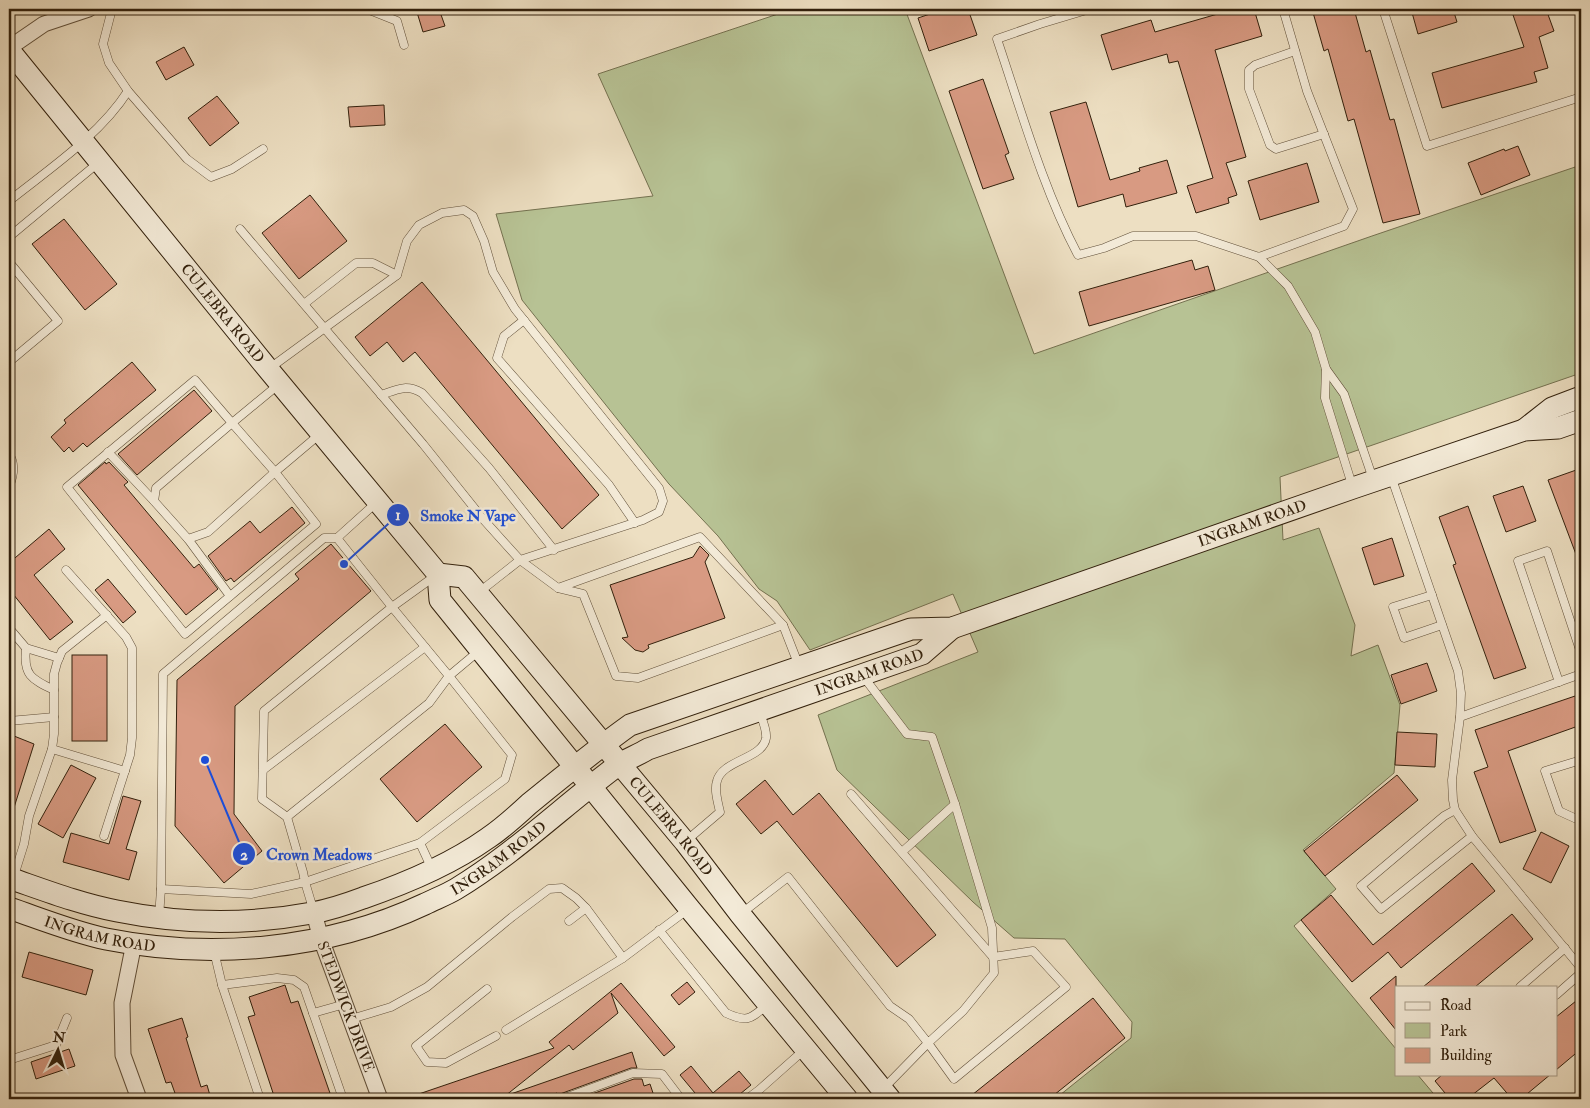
<svg xmlns="http://www.w3.org/2000/svg" width="1590" height="1108" viewBox="0 0 1590 1108" font-family="'IM FELL Double Pica',serif">
<style>
.green{fill:#b7c294;stroke:#747150}
.building{fill:#d89a82;stroke:#32200c}
.lines{fill:none;stroke-linecap:round;stroke-linejoin:round}
.lane-casing{stroke:#61503a;stroke-width:9}
.street-casing{stroke:#61503a;stroke-width:17}
.secondary-casing{stroke:#32200c;stroke-width:23}
.lane{stroke:#f3ead7;stroke-width:8}
.street{stroke:#f3ead7;stroke-width:15}
.secondary{stroke:#f3ead7;stroke-width:21}
.labels{text-anchor:middle;stroke-width:5;stroke-linejoin:round;paint-order:stroke}
.street-label{font-size:15px;fill:#32200c;stroke:#f3ead7}
.leader{fill:none;stroke:#1d4ed8;stroke-width:2}
.callout-dot{fill:#1d4ed8;stroke:#f3ead7;stroke-width:2}
.mark-label{font-size:15px;text-anchor:middle;font-weight:bold;fill:#fff}
.callout-label{font-size:16px;text-anchor:middle;font-weight:bold;fill:#1d4ed8;stroke:#f3ead7;stroke-width:5;stroke-linejoin:round;paint-order:stroke}
</style>
<rect width="100%" height="100%" fill="#eddfc2"/>
<filter id="stains"><feTurbulence type="fractalNoise" baseFrequency=".004" numOctaves="4"/><feColorMatrix values="0 0 0 0 .2 0 0 0 0 .09 0 0 0 0 .02 0 0 0 .5 -.17"/></filter>
<radialGradient id="worn" r=".72"><stop offset=".6" stop-color="#630" stop-opacity="0"/><stop offset="1" stop-color="#630" stop-opacity=".3"/></radialGradient>
<polygon class="green" points="793,9 905,9 1034,354 1372,236 1581,165 1581,373 1280,477 1283,540 1319,528 1355,625 1351,656 1378,645 1400,705 1394,773 1303,850 1336,889 1294,926 1396,1049 1396,1074 1417,1074 1438,1099 1055,1099 1131,1038 1132,1022 1065,939 1014,938 973,902 837,770 818,715 978,652 953,594 810,650 777,601 759,589 718,536 669,484 522,300 496,214 653,196 598,74"/>
<g class="building">
<polygon points="416,9 439,9 445,26 423,32"/>
<polygon points="945,9 968,9 977,35 929,51 918,18"/>
<polygon points="1235,9 1254,9 1262,36 1215,50 1246,157 1226,163 1237,195 1228,198 1229,203 1196,213 1187,186 1213,178 1178,61 1169,63 1167,54 1112,70 1101,35 1151,20 1155,32"/>
<polygon points="1312,9 1354,9 1366,52 1370,50 1390,120 1394,119 1420,214 1383,223 1354,119 1348,121 1328,49 1324,51"/>
<polygon points="1411,9 1453,9 1457,22 1418,34"/>
<polygon points="1511,9 1546,9 1554,31 1539,37 1548,68 1534,72 1537,82 1442,108 1432,73 1524,47"/>
<polygon points="184,47 194,65 166,80 156,62"/>
<polygon points="983,79 1009,153 1005,155 1014,179 983,189 949,91"/>
<polygon points="217,96 239,123 210,146 188,118"/>
<polygon points="1086,102 1110,180 1140,171 1139,168 1167,160 1177,193 1126,207 1123,194 1078,207 1050,112"/>
<polygon points="384,105 385,125 350,127 348,107"/>
<polygon points="1518,146 1530,175 1481,195 1468,163 1504,149 1505,151"/>
<polygon points="1307,163 1319,202 1260,220 1248,181"/>
<polygon points="310,195 347,241 299,279 262,233"/>
<polygon points="64,219 117,284 85,310 32,244"/>
<polygon points="1192,260 1195,270 1208,266 1215,290 1089,326 1079,292"/>
<polygon points="422,282 599,495 562,529 415,352 403,362 387,342 370,356 355,337"/>
<polygon points="132,362 156,390 87,447 83,443 73,452 69,447 64,452 51,437 66,423 64,420"/>
<polygon points="194,390 212,411 137,475 118,454"/>
<polygon points="105,462 106,464 109,462 128,482 124,485 194,568 199,564 218,589 186,615 78,485"/>
<polygon points="1579,469 1581,475 1581,565 1580,565 1548,480"/>
<polygon points="1523,486 1536,521 1506,532 1493,496"/>
<polygon points="1468,506 1526,668 1494,679 1453,565 1456,564 1439,517"/>
<polygon points="292,507 305,523 234,582 231,578 226,581 208,556 250,521 260,533"/>
<polygon points="49,529 65,549 34,575 73,622 50,640 9,589 9,563"/>
<polygon points="1392,538 1404,576 1374,585 1362,548"/>
<polygon points="331,544 371,591 235,706 234,814 262,851 224,883 175,826 177,680 299,579 295,574"/>
<polygon points="700,546 709,555 705,562 725,618 648,645 649,648 643,652 635,650 622,638 628,637 610,585 693,557"/>
<polygon points="108,579 136,612 123,623 95,590"/>
<rect x="72" y="655" width="35" height="86"/>
<polygon points="1427,663 1437,691 1401,704 1391,675"/>
<polygon points="1581,694 1581,725 1508,751 1536,831 1500,843 1474,772 1488,767 1475,730"/>
<polygon points="445,724 482,767 417,822 380,779"/>
<polygon points="1397,732 1437,734 1435,767 1395,765"/>
<polygon points="9,734 34,744 12,814 9,814"/>
<polygon points="71,765 96,778 63,838 38,824"/>
<polygon points="1397,775 1418,800 1325,876 1304,851"/>
<polygon points="765,780 793,815 819,793 936,935 897,967 777,821 761,834 736,804"/>
<polygon points="123,796 141,801 126,849 137,852 129,880 63,862 71,833 109,844"/>
<polygon points="1541,832 1569,846 1551,883 1523,869"/>
<polygon points="1472,863 1495,891 1401,968 1388,952 1352,982 1301,920 1331,895 1373,945"/>
<polygon points="1512,914 1533,939 1475,987 1423,987"/>
<polygon points="29,952 93,970 86,995 22,977"/>
<polygon points="1396,976 1396,1030 1370,998"/>
<polygon points="687,982 695,992 679,1005 671,995"/>
<polygon points="621,983 675,1047 664,1056 611,993 618,1013 573,1050 569,1045 505,1096 632,1052 637,1068 631,1068 560,1094 557,1096 557,1093 538,1099 410,1099 410,1097 554,1048 549,1042"/>
<polygon points="285,985 291,1003 298,1001 332,1099 275,1099 248,1017 255,1015 249,997"/>
<polygon points="1581,997 1581,1049 1556,1070 1556,1017"/>
<polygon points="1093,998 1125,1038 1049,1099 967,1099"/>
<polygon points="182,1018 188,1037 186,1038 201,1087 207,1085 211,1099 173,1099 172,1097 176,1096 171,1082 166,1083 148,1029"/>
<polygon points="69,1049 75,1066 36,1079 31,1062"/>
<polygon points="691,1066 713,1093 739,1071 751,1085 734,1099 700,1099 680,1075"/>
<polygon points="1443,1074 1551,1074 1521,1099 1512,1099 1494,1078 1467,1099 1450,1099 1435,1081"/>
<polygon points="634,1079 642,1079 644,1086 650,1084 655,1099 578,1099"/>
</g>
<g class="lines">
<g class="lane-casing">
<g id="lane">
<polyline points="367,9 397,21 404,45"/>
<path d="M1090,9L1040,24L997,39C1021,110 1043,189 1078,255L1104,248L1133,236H1196L1259,257L1344,226L1353,209L1307,91L1283,9"/>
<polyline points="1383,9 1427,146 1581,97"/>
<polyline points="1579,9 1581,16"/>
<polyline points="1295,51 1255,65 1249,70 1249,89 1270,145 1276,149 1324,134"/>
<polyline points="128,91 187,159 211,177 232,169 263,149"/>
<path d="M9,201C49,169 100,135 128,91L109,63L103,44L112,9"/>
<polyline points="240,229 423,444 483,519 520,560 643,520 659,512 663,501 659,488 515,309 493,272 484,241 473,216 464,210 442,213 419,225 407,241 397,275 270,368"/>
<polyline points="9,237 98,163"/>
<polyline points="1259,257 1288,286 1315,332 1326,369 1325,398 1353,488"/>
<polyline points="9,262 58,321 9,362"/>
<polyline points="304,304 356,263 373,263 397,275"/>
<polyline points="524,320 504,336 497,358 609,485 635,523"/>
<polyline points="1326,369 1344,394 1373,479"/>
<polyline points="278,385 232,423 195,380 67,487 185,634 316,524 275,472 320,434"/>
<path d="M381,395C398,389 406,384 422,393L489,468L554,550"/>
<polygon points="232,423 275,472 208,532 188,539 154,501 156,488"/>
<polyline points="108,452 154,501"/>
<path d="M9,454C16,464 13,477 9,487"/>
<polyline points="1391,476 1458,671 1461,693 1460,717 1452,780 1453,800 1455,810 1472,836 1581,968"/>
<polyline points="337,538 392,607 264,711 262,799 287,817 303,872 305,882 420,843 432,869"/>
<polyline points="188,539 230,596"/>
<polyline points="66,570 126,637 132,648 132,738 130,755 104,836"/>
<polyline points="558,588 583,594 616,676 638,678 783,625"/>
<polyline points="478,593 520,560 558,588 700,537 783,625 799,666"/>
<polyline points="1432,595 1393,607 1404,638 1442,625"/>
<polyline points="9,628 26,648 59,658"/>
<path d="M26,648C23,675 31,679 54,690"/>
<polyline points="1559,682 1518,561 1547,551 1581,653"/>
<polyline points="1460,717 1581,674"/>
<polyline points="9,721 54,717"/>
<polyline points="52,749 125,771"/>
<polyline points="1581,760 1545,771 1559,811 1581,821"/>
<polyline points="263,770 425,647"/>
<polyline points="851,794 993,957 1033,951 1066,987 954,1079 928,1043 884,1088"/>
<polyline points="1455,810 1444,816 1361,886 1381,909 1472,836"/>
<polyline points="287,817 429,703 449,676 392,607 435,576"/>
<path d="M686,841L720,812C718,803 714,790 717,781C722,760 763,759 766,738C767,729 762,719 759,711"/>
<polyline points="420,843 505,779 512,755 449,676 480,650"/>
<polyline points="902,852 955,804"/>
<polyline points="13,879 24,844 29,816 52,749 54,734 54,674 57,663 62,651 107,615"/>
<polyline points="314,912 305,882 251,894 161,889 163,674 324,538 337,538 377,502"/>
<polyline points="742,913 788,877 890,1006 909,1019 928,1043 963,1011 994,973 992,928 955,804 932,737 907,734 863,676"/>
<polyline points="159,917 161,889"/>
<polyline points="569,921 586,908"/>
<path d="M659,930L726,1013C748,1023 750,1019 767,1005"/>
<polyline points="214,951 222,985 260,1099"/>
<polyline points="222,985 277,978 294,980 304,987 343,1099"/>
<polyline points="1520,987 1565,948"/>
<polyline points="487,989 416,1046 427,1062 446,1063 496,1036"/>
<polyline points="1556,995 1581,973"/>
<polyline points="313,1013 345,1004"/>
<polyline points="351,1019 391,1007 427,987 512,917 549,889 562,888 576,898 586,908 623,958"/>
<polyline points="506,1030 623,958 687,910"/>
<polyline points="9,1060 56,1045 67,1018"/>
<polyline points="562,1099 633,1073 662,1074 681,1099"/>
<polyline points="747,1099 759,1090 804,1050"/>
</g>
</g>
<g class="street-casing">
<g id="street">
<polyline points="9,48 44,24 89,9"/>
<path id="s1" d="M314,913L321,939L380,1099"/>
<polyline points="134,943 122,1003 123,1055 139,1099"/>
</g>
</g>
<g class="secondary-casing">
<g id="secondary">
<path id="s2" d="M9,50L268,369L438,574L440,600L689,908L847,1099"/>
<polyline points="1524,430 1552,408 1581,397"/>
<path id="s3" d="M438,574L464,577L685,842L740,914L890,1099"/>
<path id="s4" d="M9,878C44,890 80,904 117,911C181,924 248,925 312,913C329,910 347,904 363,898C407,883 450,865 488,838C503,828 516,816 529,804C562,777 595,750 630,725L911,629L952,628L1353,488L1524,430L1558,428L1581,420"/>
<path id="s5" d="M9,908C41,919 73,932 106,939C211,960 327,950 425,904C435,899 446,895 456,889C514,854 563,806 618,765C627,759 638,755 648,749L922,654L952,628"/>
</g>
</g>
<use href="#lane" class="lane"/>
<use href="#street" class="street"/>
<use href="#secondary" class="secondary"/>
</g>
<g class="labels">
<g class="street-label">
<text dy="5" stroke="none"><textPath href="#s2" startOffset="339">CULEBRA ROAD</textPath></text>
<text dy="5" stroke="none"><textPath href="#s4" startOffset="1339">INGRAM ROAD</textPath></text>
<text dy="5" stroke="none"><textPath href="#s5" startOffset="935">INGRAM ROAD</textPath></text>
<text dy="5" stroke="none"><textPath href="#s3" startOffset="350">CULEBRA ROAD</textPath></text>
<text dy="5" stroke="none"><textPath href="#s5" startOffset="515">INGRAM ROAD</textPath></text>
<text dy="5" stroke="none"><textPath href="#s5" startOffset="95">INGRAM ROAD</textPath></text>
<text dy="5" stroke="none"><textPath href="#s1" startOffset="99">STEDWICK DRIVE</textPath></text>
</g>
</g>
<path class="leader" d="M344 564L398 515M205 760L244 854"/>
<g class="callout-dot">
<circle cx="344" cy="564" r="5"/>
<circle cx="205" cy="760" r="5"/>
<circle cx="398" cy="515" r="12"/>
<circle cx="244" cy="854" r="12"/>
</g>
<g class="mark-label">
<text x="398" y="520">1</text>
<text x="244" y="860">2</text>
</g>
<g class="callout-label">
<text x="468" y="521">Smoke N Vape</text>
<text x="319" y="860">Crown Meadows</text>
</g>
<rect width="1590" height="1108" fill="none" stroke="#eddfc2" stroke-width="30"/>
<rect x="10" y="10" width="1570" height="1088" fill="none" stroke="#32200c" stroke-width="2.5"/>
<rect x="15" y="15" width="1560" height="1078" fill="none" stroke="#32200c"/>
<rect x="1395" y="986" width="162" height="90" fill="#f3ead7" stroke="#a69986"/>
<rect x="1405" y="1002" width="25" height="8" fill="#f3ead7" stroke="#a69986"/>
<text x="1440" y="1010" font-size="15" fill="#32200c">Road</text>
<rect x="1405" y="1023" width="25" height="15" fill="#b7c294" stroke="#a69986"/>
<text x="1440" y="1036" font-size="15" fill="#32200c">Park</text>
<rect x="1405" y="1048" width="25" height="15" fill="#d89a82" stroke="#a69986"/>
<text x="1440" y="1060" font-size="15" fill="#32200c">Building</text>
<g transform="translate(58 1050) rotate(5)" stroke="#f3ead7" stroke-width="4" paint-order="stroke">
<path d="M0-4L9 19L0 12L-9 19Z" fill="#32200c"/>
<text y="-8" font-size="14" font-weight="bold" text-anchor="middle" fill="#32200c">N</text>
</g>
<rect width="100%" height="100%" filter="url(#stains)"/>
<rect width="100%" height="100%" fill="url(#worn)"/>
</svg>
